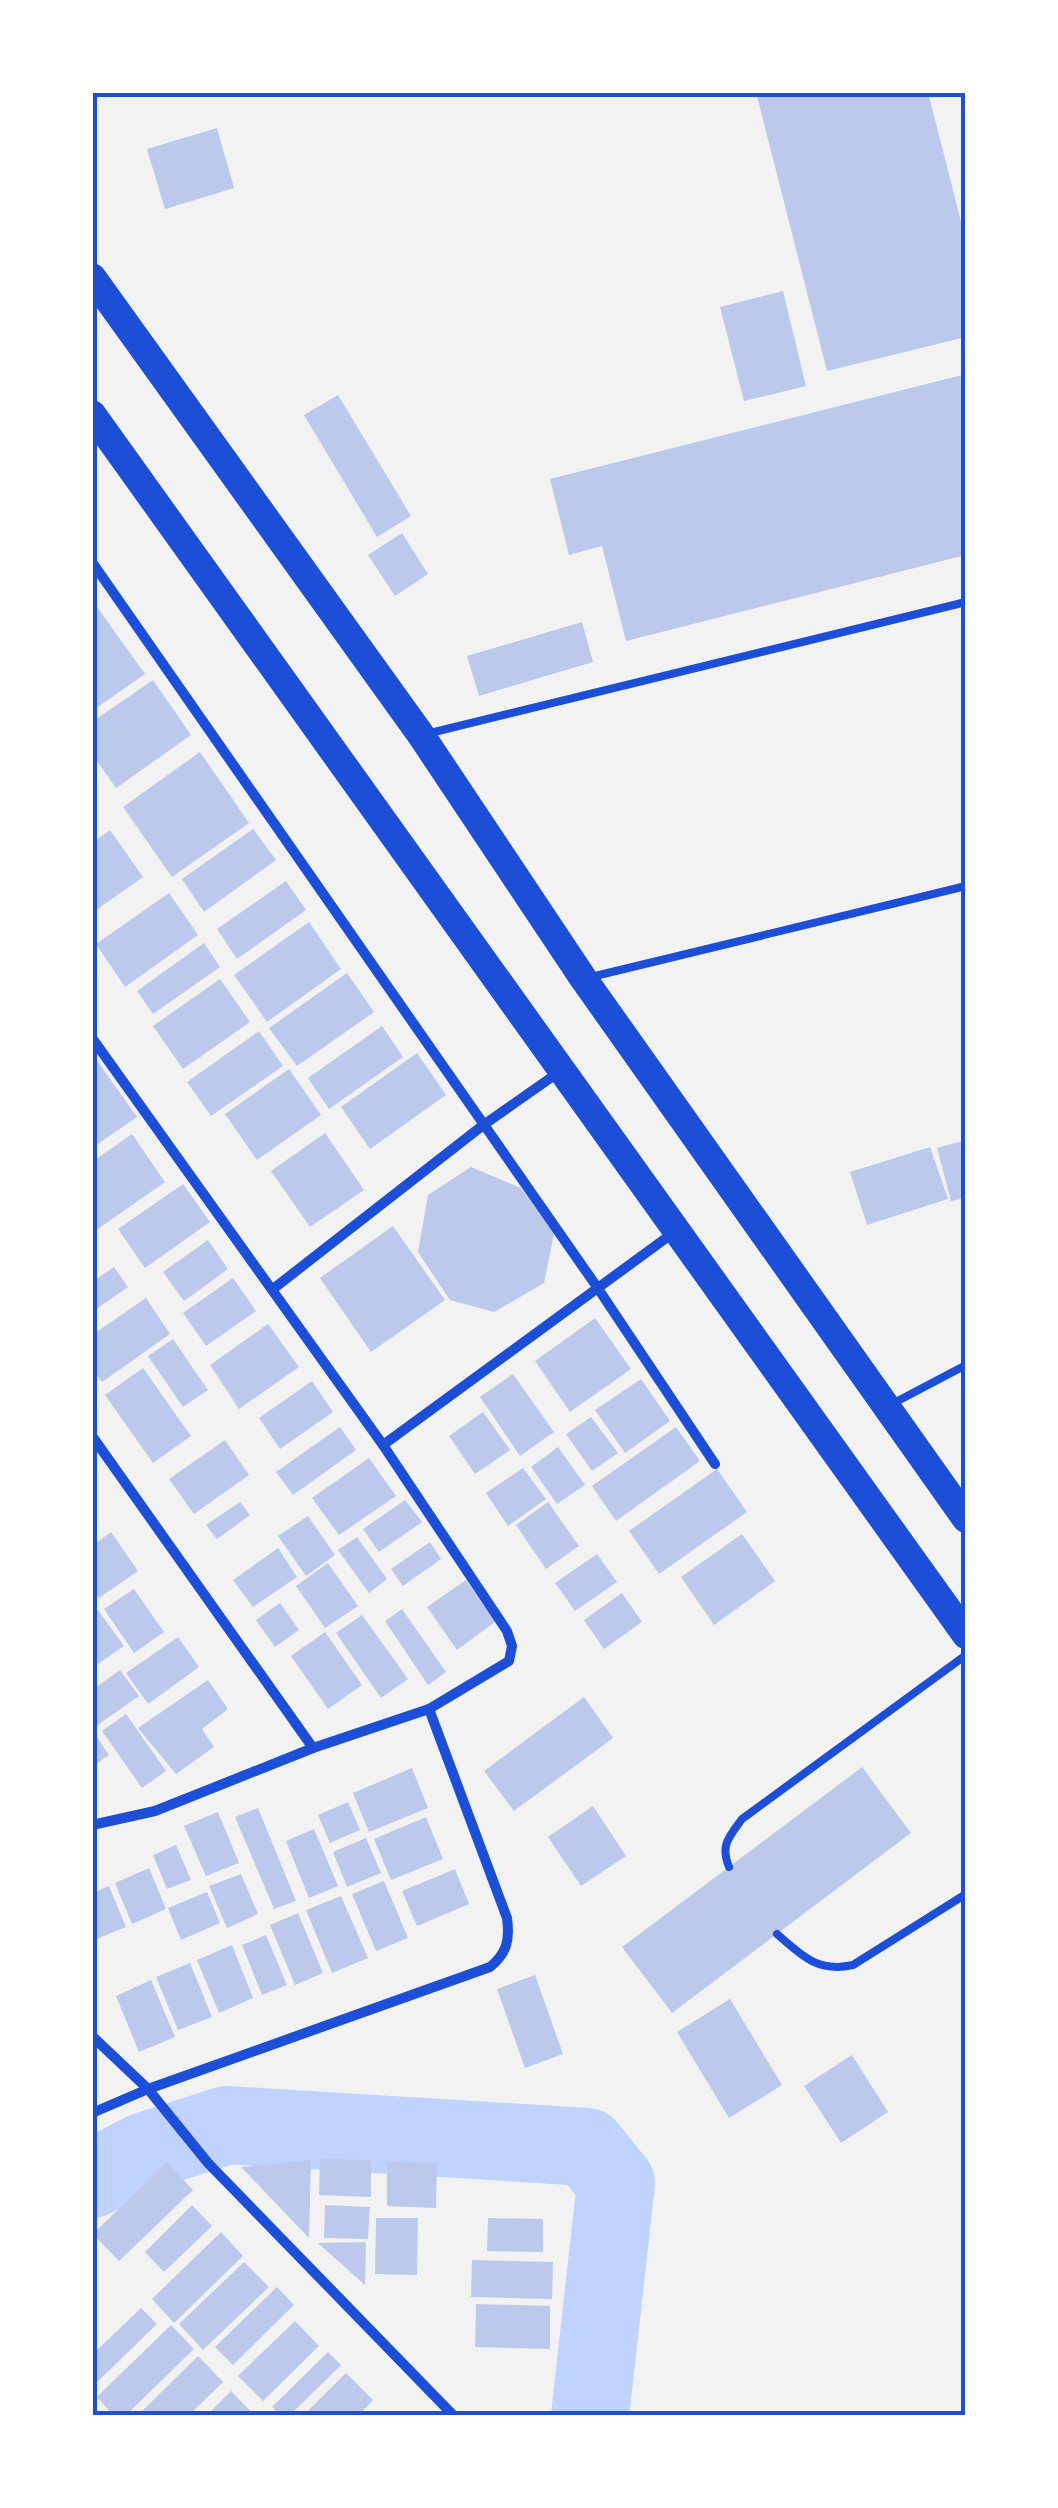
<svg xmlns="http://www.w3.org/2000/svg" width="1058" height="2508" viewBox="0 0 1058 2508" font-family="'Golos Text',sans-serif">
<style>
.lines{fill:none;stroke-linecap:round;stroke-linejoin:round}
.river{stroke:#bfd3fe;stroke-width:78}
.building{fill:#bdc9ec}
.service{stroke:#1d4ed8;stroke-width:8}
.minor{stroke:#1d4ed8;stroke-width:10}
.trunk{stroke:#1d4ed8;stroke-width:28}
.neatline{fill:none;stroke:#1d4ed8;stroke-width:4}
</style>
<rect width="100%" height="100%" fill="#f2f2f2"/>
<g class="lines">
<polyline class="river" points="92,2179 143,2152 227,2125 587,2147 616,2183 590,2416"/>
</g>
<g class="building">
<polygon points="756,92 928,92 966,241 966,337 827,371"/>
<polygon points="217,128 234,188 165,209 147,149"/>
<polygon points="783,291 806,386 744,401 720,307"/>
<polygon points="966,374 966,555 626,641 602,546 569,555 550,479"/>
<polygon points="338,395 411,516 377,537 304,415"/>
<polygon points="402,533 428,574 395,596 368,555"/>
<polygon points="92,600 145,674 92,711"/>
<polygon points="582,622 593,662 479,696 467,656"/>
<polygon points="153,680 191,735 116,788 92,754 92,722"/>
<polygon points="200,752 249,823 172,877 123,807"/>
<polygon points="253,829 276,860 204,912 182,879"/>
<polygon points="110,830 143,877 92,913 92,843"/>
<polygon points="286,881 306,910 237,959 217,929"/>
<polygon points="169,893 198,935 125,987 96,944"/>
<polygon points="309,922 341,969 267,1022 234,975"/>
<polygon points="204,943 220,967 153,1014 137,991"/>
<polygon points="347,973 374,1012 297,1066 269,1028"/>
<polygon points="220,979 250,1022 183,1069 153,1026"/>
<polygon points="382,1026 403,1057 329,1109 308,1078"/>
<polygon points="259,1031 283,1066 211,1116 187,1082"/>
<polygon points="417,1053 446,1095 370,1149 341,1107"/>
<polygon points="96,1059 137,1117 92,1148 92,1061"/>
<polygon points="289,1069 321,1115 257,1160 225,1114"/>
<polygon points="325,1133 364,1190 310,1227 271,1171"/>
<polygon points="132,1134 165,1182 95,1231 92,1162"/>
<polygon points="966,1140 966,1198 951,1201 937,1148"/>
<polygon points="930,1147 948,1199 867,1225 850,1172"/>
<polygon points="471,1167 521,1188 554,1234 544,1283 494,1312 450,1300 418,1252 428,1195"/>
<polygon points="183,1184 210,1222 145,1268 118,1229"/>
<polygon points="393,1226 445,1300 371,1352 320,1278"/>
<polygon points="208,1240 228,1269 184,1301 163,1272"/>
<polygon points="114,1267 128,1287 92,1312 92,1282"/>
<polygon points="233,1278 256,1311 206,1346 183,1313"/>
<polygon points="146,1298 170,1334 102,1382 92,1369 92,1335"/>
<polygon points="595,1318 631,1369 570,1412 535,1361"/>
<polygon points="268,1324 299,1367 239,1409 210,1365"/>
<polygon points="173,1339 208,1390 183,1407 148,1356"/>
<polygon points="143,1368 191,1436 153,1463 105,1395"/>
<polygon points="513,1374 554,1432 520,1456 480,1397"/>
<polygon points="641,1379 670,1421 625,1453 595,1410"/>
<polygon points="312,1381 333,1412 280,1449 259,1418"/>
<polygon points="483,1412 510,1450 475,1474 449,1436"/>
<polygon points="591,1417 618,1453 592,1471 566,1434"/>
<polygon points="340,1427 356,1450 293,1495 276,1472"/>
<polygon points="676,1427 700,1461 616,1521 592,1486"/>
<polygon points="225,1440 249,1475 194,1514 169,1479"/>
<polygon points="558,1447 585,1485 557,1504 531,1467"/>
<polygon points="369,1458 396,1496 339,1535 312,1498"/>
<polygon points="523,1468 546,1499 508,1526 486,1493"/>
<polygon points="717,1469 747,1512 659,1574 629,1531"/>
<polygon points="405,1500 422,1522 379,1552 363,1529"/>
<polygon points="240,1502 250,1515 217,1539 206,1525"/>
<polygon points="548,1502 579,1546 546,1569 516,1525"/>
<polygon points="308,1516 335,1555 306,1576 278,1536"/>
<polygon points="111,1532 138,1571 99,1598 92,1589 92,1546"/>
<polygon points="742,1534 775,1581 714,1625 681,1577"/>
<polygon points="357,1537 387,1579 369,1593 338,1550"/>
<polygon points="430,1542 441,1559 403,1586 391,1569"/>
<polygon points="278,1548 297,1577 253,1607 233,1580"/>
<polygon points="597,1554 617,1582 575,1611 555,1583"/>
<polygon points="328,1563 358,1606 325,1628 296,1586"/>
<polygon points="466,1580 495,1622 457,1650 427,1607"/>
<polygon points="134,1589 164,1632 134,1653 104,1609"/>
<polygon points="622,1593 642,1622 604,1649 584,1620"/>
<polygon points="280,1603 299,1630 275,1647 256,1620"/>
<polygon points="402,1609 446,1672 428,1685 385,1621"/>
<polygon points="98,1610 124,1646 98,1664 92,1656 92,1614"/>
<polygon points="362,1615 408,1679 381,1698 336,1633"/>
<polygon points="325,1632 362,1685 328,1709 291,1656"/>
<polygon points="178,1637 199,1667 148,1704 126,1673"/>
<polygon points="120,1670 139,1696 92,1729 92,1690"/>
<polygon points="208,1680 228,1709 202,1729 214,1747 176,1774 138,1728"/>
<polygon points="584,1697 613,1738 514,1811 484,1771"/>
<polygon points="126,1714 166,1771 142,1788 102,1731"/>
<polygon points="97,1737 109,1755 92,1767 92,1740"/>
<polygon points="862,1767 911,1833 672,2013 622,1947"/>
<polygon points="412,1768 428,1808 369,1832 353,1793"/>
<polygon points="348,1802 360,1830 330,1843 318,1815"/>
<polygon points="593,1806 626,1856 581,1886 548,1837"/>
<polygon points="258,1808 296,1901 274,1909 235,1817"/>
<polygon points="218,1812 239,1863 206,1876 184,1826"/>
<polygon points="426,1817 443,1859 391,1880 374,1839"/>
<polygon points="314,1829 338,1886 309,1898 286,1841"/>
<polygon points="366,1838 381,1873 347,1887 333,1852"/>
<polygon points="176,1845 191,1880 167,1889 153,1855"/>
<polygon points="149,1868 166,1909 132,1924 115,1883"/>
<polygon points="455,1869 469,1904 417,1926 402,1891"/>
<polygon points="241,1874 258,1914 227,1928 209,1886"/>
<polygon points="384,1881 408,1938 376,1951 352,1894"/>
<polygon points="109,1886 126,1927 94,1940 92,1893"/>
<polygon points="207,1892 220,1923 181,1940 168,1908"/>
<polygon points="341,1896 368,1958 332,1973 306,1910"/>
<polygon points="298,1913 323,1973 295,1985 270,1925"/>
<polygon points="266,1935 287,1985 262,1995 242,1945"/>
<polygon points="232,1945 253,1998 219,2013 197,1960"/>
<polygon points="190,1963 212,2017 178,2030 156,1977"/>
<polygon points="535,1975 563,2054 525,2068 497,1989"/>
<polygon points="151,1980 175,2037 139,2052 116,1996"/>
<polygon points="730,1999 782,2085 729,2118 677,2032"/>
<polygon points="852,2055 888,2112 841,2143 804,2086"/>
<polygon points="320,2159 371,2160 371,2197 319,2195"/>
<polygon points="311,2160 309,2238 241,2167"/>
<polygon points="387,2161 437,2163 436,2208 387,2206"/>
<polygon points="167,2162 193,2190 119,2261 93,2234"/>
<polygon points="192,2205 212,2226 164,2272 145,2252"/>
<polygon points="325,2205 370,2207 368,2239 324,2238"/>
<polygon points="376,2218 418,2218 417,2275 375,2274"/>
<polygon points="488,2218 543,2219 543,2252 487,2251"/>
<polygon points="221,2232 243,2256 174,2323 152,2299"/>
<polygon points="366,2242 365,2285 318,2243"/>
<polygon points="472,2260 553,2262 552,2299 471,2297"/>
<polygon points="244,2262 269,2287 203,2350 179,2324"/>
<polygon points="277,2287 294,2305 233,2365 215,2347"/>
<polygon points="476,2304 550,2306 550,2349 475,2347"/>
<polygon points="141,2308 157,2324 92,2387 92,2355"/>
<polygon points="295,2321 319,2346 263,2401 238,2376"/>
<polygon points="171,2325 194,2349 125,2416 114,2416 97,2397"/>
<polygon points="328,2352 341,2365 289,2416 281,2416 272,2407"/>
<polygon points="198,2356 223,2382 188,2416 137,2416"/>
<polygon points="346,2373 373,2400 358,2416 303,2416"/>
<polygon points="231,2391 255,2416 206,2416"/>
</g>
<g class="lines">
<g class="service">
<polyline points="426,734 966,602"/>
<polyline points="591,977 966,886"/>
<polyline points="890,1405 966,1365"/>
<path d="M729,1867C720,1845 729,1837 742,1819L966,1655"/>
<path d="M777,1934C802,1956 818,1973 853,1965L966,1894"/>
</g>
<g class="minor">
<polyline points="92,562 597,1287 715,1464"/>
<polyline points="92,1038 383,1445 507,1631 512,1646 509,1661 429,1709 313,1748 155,1811 92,1825"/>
<polyline points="273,1289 482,1126 559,1072"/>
<polyline points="92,1436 313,1748"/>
<polyline points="383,1445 673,1233"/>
<polyline points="92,2036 148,2089 208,2163 454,2416"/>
<path d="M92,2113L148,2089L490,1967C507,1953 510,1940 507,1918L429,1709"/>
</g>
<g class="trunk">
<polyline points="92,277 421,735 583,978 966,1519"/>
<polyline points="92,414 966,1635"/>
</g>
</g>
<rect width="1058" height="2508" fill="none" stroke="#ffffff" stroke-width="190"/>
<rect x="95" y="95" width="868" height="2318" class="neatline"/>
</svg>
